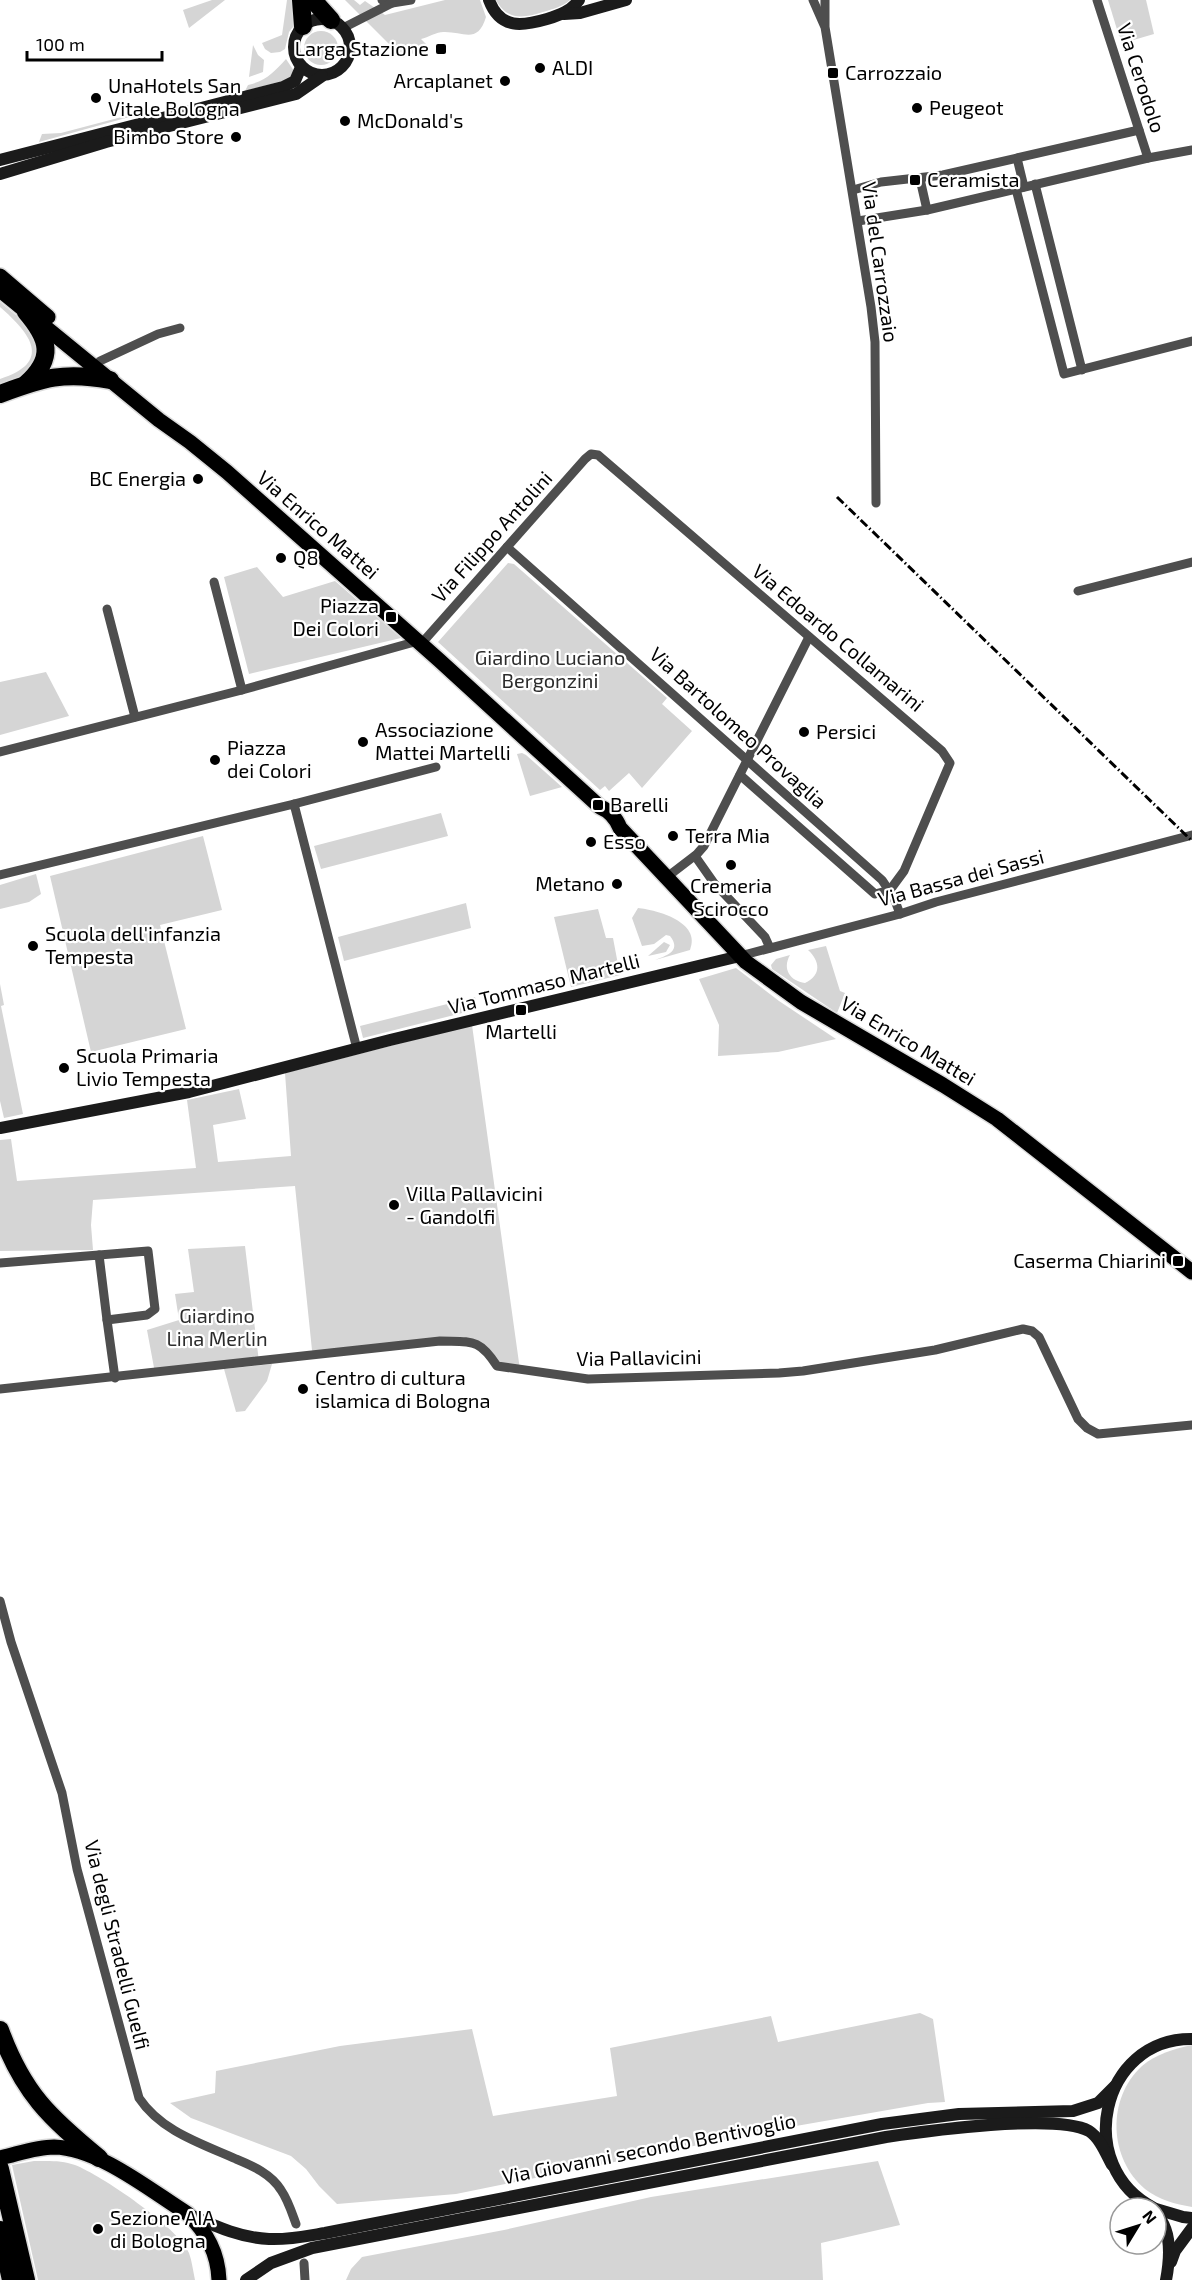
<svg xmlns="http://www.w3.org/2000/svg" width="1192" height="2280" viewBox="0 0 1192 2280" font-family="'Exo 2',sans-serif">
<style>
.green{fill:#d5d5d5}
.lines{fill:none;stroke-linecap:round;stroke-linejoin:round}
.primary-casing{stroke:#dbdbdb;stroke-width:18}
.highway-casing{stroke:#dbdbdb;stroke-width:21}
.street{stroke:#4e4e4e;stroke-width:9}
.secondary{stroke:#1b1b1b;stroke-width:12}
.primary{stroke:#000;stroke-width:15}
.highway{stroke:#000;stroke-width:18}
.rail{stroke:#000;stroke-width:3;stroke-dasharray:9 3 1.5 3;stroke-linecap:butt}
.poi-dot{fill:#000;stroke:#fff;stroke-width:2}
.labels{text-anchor:middle;stroke-width:4.5;stroke-linejoin:round;paint-order:stroke}
.poi-label{font-size:20px;fill:#000;stroke:#fff;text-anchor:start}
.street-label{font-size:20px;fill:#000;stroke:#fff}
.park-label{font-size:20px;fill:#2c2c2c;stroke:#fff}
</style>
<rect width="100%" height="100%" fill="#fff"/>
<g class="green">
<polygon points="212,0 225,0 189,28 183,10"/>
<polygon points="287,0 296,0 296,23 289,32 285,49 280,52 271,53 265,49 262,43 282,35"/>
<path d="M345,0H354L360,5L365,1L385,15L445,0H480L486,17C478,44 464,32 445,32C438,31 429,37 421,39L426,44L412,54L403,58Z"/>
<path d="M496,0H570C562,7 553,9 543,12C524,18 507,21 496,0Z"/>
<polygon points="1108,0 1146,0 1154,34 1130,41 1119,36"/>
<circle cx="321" cy="48" r="17"/>
<polygon points="253,45 258,55 264,60 263,72 249,77"/>
<path d="M286,59L294,71L290,79L245,91L248,85C266,81 274,72 286,59Z"/>
<polygon points="133,114 133,116 39,142 42,134 61,133"/>
<path d="M0,302L29,326L41,344L29,375L0,388V379C53,362 31,334 0,307Z"/>
<polygon points="508,563 514,564 667,698 662,704 692,731 642,788 629,773 609,791 605,786 600,790 438,642"/>
<polygon points="257,567 283,597 335,581 401,638 249,674 224,577"/>
<polygon points="46,672 69,716 0,735 0,682"/>
<polygon points="522,753 526,755 562,787 530,796 517,754"/>
<polygon points="441,813 448,836 321,869 314,846"/>
<polygon points="203,836 222,910 160,925 186,1029 91,1052 50,876"/>
<polygon points="36,874 41,894 29,902 0,909 0,885"/>
<polygon points="466,903 471,928 344,961 338,937"/>
<path d="M638,908C657,910 702,922 690,950L655,960C669,955 681,950 670,936L666,935L654,944L642,946L632,918Z"/>
<polygon points="598,909 606,938 613,938 620,975 571,987 554,917"/>
<polygon points="664,942 670,945 666,952 648,956"/>
<path d="M826,946L840,991L845,993L837,1013L772,969L771,965L776,959L790,955C782,969 790,981 805,983C822,975 820,961 808,950Z"/>
<polygon points="736,968 779,1001 836,1039 778,1052 718,1056 719,1025 699,979"/>
<polygon points="0,984 4,1005 1,1006 23,1114 4,1118 0,1101"/>
<polygon points="475,997 478,1009 363,1038 360,1026"/>
<polygon points="472,1025 520,1370 497,1366 470,1342 316,1358 312,1350 295,1186 93,1200 91,1225 93,1250 0,1251 0,1140 11,1139 17,1181 196,1168 187,1100 239,1089 246,1119 213,1125 218,1162 291,1156 285,1073"/>
<polygon points="245,1246 259,1362 155,1373 147,1330 179,1320 175,1294 194,1292 188,1249"/>
<polygon points="272,1364 267,1381 245,1411 236,1412 224,1369"/>
<polygon points="920,2013 933,2019 945,2102 928,2103 773,2130 456,2194 337,2204 319,2186 306,2169 291,2156 191,2118 170,2103 215,2093 216,2071 340,2046 472,2029 493,2116 617,2096 610,2048 771,2016 778,2042"/>
<path d="M1192,2045V2207C1175,2204 1159,2200 1145,2189C1109,2159 1106,2099 1142,2066C1156,2054 1174,2049 1192,2045Z"/>
<path d="M34,2161C48,2161 62,2160 75,2165C101,2175 179,2228 189,2253C192,2261 193,2271 195,2280H38L12,2165Z"/>
<polygon points="878,2161 900,2225 821,2243 823,2280 346,2280 351,2269 362,2257 504,2230 651,2197"/>
</g>
<g class="lines">
<g class="primary-casing">
<g id="primary">
<polyline points="0,276 48,317"/>
<path d="M0,290L159,420L190,442L227,472L439,660L600,807C610,811 616,818 620,828L746,962L801,1002L943,1085L997,1119L1192,1272"/>
<path d="M0,2158C18,2154 36,2147 54,2147C99,2148 151,2191 188,2214C207,2233 218,2253 219,2280"/>
</g>
</g>
<g class="highway-casing">
<g id="highway">
<polyline points="301,0 303,26"/>
<polyline points="313,0 331,20"/>
<path d="M26,384C55,358 49,339 26,312"/>
<path d="M0,394C43,378 64,371 110,380"/>
<path d="M0,2030C23,2093 49,2117 99,2158"/>
<polyline points="0,2169 26,2280"/>
<polyline points="0,2230 11,2280"/>
</g>
</g>
<g class="street">
<polyline points="382,0 392,3 411,0"/>
<polyline points="813,0 824,25"/>
<polyline points="825,0 825,27 871,307 875,342 876,503"/>
<polyline points="1097,0 1148,158"/>
<polyline points="343,28 392,3"/>
<polyline points="1017,158 1024,187"/>
<polyline points="920,179 927,210"/>
<polyline points="1035,184 1082,370"/>
<polyline points="1016,189 1064,374 1192,341"/>
<polyline points="853,190 881,182 943,175 1139,130"/>
<polyline points="858,221 927,210 1148,158 1192,150"/>
<polyline points="100,361 158,334 180,328"/>
<polyline points="507,547 882,880 894,898 900,914"/>
<polyline points="214,582 242,690"/>
<polyline points="1078,591 1192,562"/>
<polyline points="107,609 135,717"/>
<polyline points="421,644 585,459 591,454 598,455 942,751 950,763 904,871 890,890 875,894 740,775"/>
<polyline points="0,752 242,690 418,641"/>
<polyline points="294,804 436,767"/>
<polyline points="695,856 714,883 765,937 770,948"/>
<polyline points="0,875 294,804 357,1049"/>
<polyline points="667,877 697,854 704,846 809,637"/>
<polyline points="740,956 900,914 936,902 1192,835"/>
<polyline points="99,1255 148,1251 155,1309 147,1315 107,1320 115,1378"/>
<polyline points="0,1263 99,1255 107,1320"/>
<path d="M0,1389L440,1341C472,1342 479,1338 497,1366L588,1379L779,1373L803,1371L935,1350L1023,1329L1032,1331L1039,1337L1078,1419L1087,1428L1098,1434L1192,1425"/>
<path d="M0,1601L11,1642L62,1793L77,1869L139,2098C161,2131 200,2143 236,2159C253,2166 271,2174 281,2190C288,2200 292,2213 296,2224"/>
<polyline points="304,2263 305,2280"/>
</g>
<g class="secondary">
<path d="M489,0C500,30 523,26 547,19C560,15 571,11 579,0"/>
<polyline points="564,14 580,13 626,0"/>
<circle cx="322" cy="47" r="28"/>
<polyline points="0,160 283,87 295,81 301,67"/>
<polyline points="0,174 106,142 296,94 322,76"/>
<polyline points="0,1128 189,1092 390,1040 740,956"/>
<path d="M1154,2208C1073,2167 1100,2038 1192,2039"/>
<polyline points="1156,2209 1183,2217 1192,2218"/>
<path d="M1156,2214C1173,2230 1170,2259 1166,2280"/>
<path d="M190,2215C215,2226 241,2238 269,2239C288,2240 307,2236 325,2233L882,2124L959,2114L1073,2111L1098,2103L1115,2086"/>
<polyline points="1171,2262 1175,2251 1192,2228"/>
<path d="M246,2280L271,2263L312,2248L886,2137C927,2131 1056,2113 1089,2131C1100,2138 1106,2154 1112,2165"/>
</g>
<use href="#primary" class="primary"/>
<use href="#highway" class="highway"/>
<polyline class="rail" points="837,497 1192,841"/>
</g>
<g class="poi-dot">
<rect x="435" y="43" width="12" height="12" rx="3"/>
<circle cx="540" cy="68" r="6"/>
<rect x="827" y="67" width="12" height="12" rx="3"/>
<circle cx="505" cy="81" r="6"/>
<circle cx="96" cy="98" r="6"/>
<circle cx="917" cy="108" r="6"/>
<circle cx="345" cy="121" r="6"/>
<circle cx="236" cy="137" r="6"/>
<rect x="909" y="174" width="12" height="12" rx="3"/>
<circle cx="198" cy="479" r="6"/>
<circle cx="281" cy="558" r="6"/>
<rect x="385" y="611" width="12" height="12" rx="3"/>
<circle cx="804" cy="732" r="6"/>
<circle cx="363" cy="742" r="6"/>
<circle cx="215" cy="760" r="6"/>
<rect x="592" y="799" width="12" height="12" rx="3"/>
<circle cx="673" cy="836" r="6"/>
<circle cx="591" cy="842" r="6"/>
<circle cx="731" cy="865" r="6"/>
<circle cx="617" cy="884" r="6"/>
<circle cx="33" cy="946" r="6"/>
<rect x="515" y="1004" width="12" height="12" rx="3"/>
<circle cx="64" cy="1068" r="6"/>
<circle cx="394" cy="1205" r="6"/>
<rect x="1172" y="1255" width="12" height="12" rx="3"/>
<circle cx="303" cy="1389" r="6"/>
<circle cx="98" cy="2229" r="6"/>
</g>
<g class="labels">
<g class="poi-label">
<text x="429" y="56" text-anchor="end">Larga Stazione</text>
<text x="552" y="75">ALDI</text>
<text x="845" y="80">Carrozzaio</text>
<text x="493" y="88" text-anchor="end">Arcaplanet</text>
<text x="108" y="93">UnaHotels San<tspan x="108" dy="23">Vitale Bologna</tspan></text>
<text x="929" y="115">Peugeot</text>
<text x="357" y="128">McDonald's</text>
<text x="224" y="144" text-anchor="end">Bimbo Store</text>
<text x="927" y="187">Ceramista</text>
<text x="186" y="486" text-anchor="end">BC Energia</text>
<text x="293" y="565">Q8</text>
<text x="379" y="613" text-anchor="end">Piazza<tspan x="379" dy="23">Dei Colori</tspan></text>
<text x="375" y="737">Associazione<tspan x="375" dy="23">Mattei Martelli</tspan></text>
<text x="816" y="739">Persici</text>
<text x="227" y="755">Piazza<tspan x="227" dy="23">dei Colori</tspan></text>
<text x="610" y="812">Barelli</text>
<text x="685" y="843">Terra Mia</text>
<text x="603" y="849">Esso</text>
<text x="605" y="891" text-anchor="end">Metano</text>
<text x="731" y="893" text-anchor="middle">Cremeria<tspan x="731" dy="23">Scirocco</tspan></text>
<text x="45" y="941">Scuola dell'infanzia<tspan x="45" dy="23">Tempesta</tspan></text>
<text x="521" y="1039" text-anchor="middle">Martelli</text>
<text x="76" y="1063">Scuola Primaria<tspan x="76" dy="23">Livio Tempesta</tspan></text>
<text x="406" y="1201">Villa Pallavicini<tspan x="406" dy="23">- Gandolfi</tspan></text>
<text x="1166" y="1268" text-anchor="end">Caserma Chiarini</text>
<text x="315" y="1385">Centro di cultura<tspan x="315" dy="23">islamica di Bologna</tspan></text>
<text x="110" y="2225">Sezione AIA<tspan x="110" dy="23">di Bologna</tspan></text>
</g>
<g class="street-label">
<text transform="translate(1141 78) rotate(72)" y="7">Via Cerodolo</text>
<text transform="translate(880 262) rotate(82)" y="7">Via del Carrozzaio</text>
<text transform="translate(318 525) rotate(41)" y="7">Via Enrico Mattei</text>
<text transform="translate(492 537) rotate(-48)" y="7">Via Filippo Antolini</text>
<text transform="translate(838 638) rotate(40)" y="7">Via Edoardo Collamarini</text>
<text transform="translate(738 728) rotate(42)" y="7">Via Bartolomeo Provaglia</text>
<text transform="translate(961 878) rotate(-15)" y="7">Via Bassa dei Sassi</text>
<text transform="translate(544 984) rotate(-14)" y="7">Via Tommaso Martelli</text>
<text transform="translate(908 1041) rotate(31)" y="7">Via Enrico Mattei</text>
<text transform="translate(639 1358) rotate(-1)" y="7">Via Pallavicini</text>
<text transform="translate(117 1945) rotate(76)" y="7">Via degli Stradelli Guelfi</text>
<text transform="translate(649 2149) rotate(-11)" y="7">Via Giovanni secondo Bentivoglio</text>
</g>
<g class="park-label">
<text x="550" y="665">Giardino Luciano<tspan x="550" dy="23">Bergonzini</tspan></text>
<text x="217" y="1323">Giardino<tspan x="217" dy="23">Lina Merlin</tspan></text>
</g>
</g>
<g transform="translate(1138 2226) rotate(52)"><circle r="28" fill="#ffffff" stroke="#999999" stroke-width="1.5"/>
<path d="M0-4.5L10 22L0 15L-10 22Z" fill="#000000"/>
<text y="-9" font-size="16" font-weight="bold" text-anchor="middle" fill="#000000">N</text>
</g>
<path d="M27 51v9h135v-9" fill="none" stroke="#000000" stroke-width="3"/>
<text x="36" y="51" font-size="18" fill="#000000" stroke="#ffffff" stroke-width="4.5" paint-order="stroke">100 m</text>
</svg>
